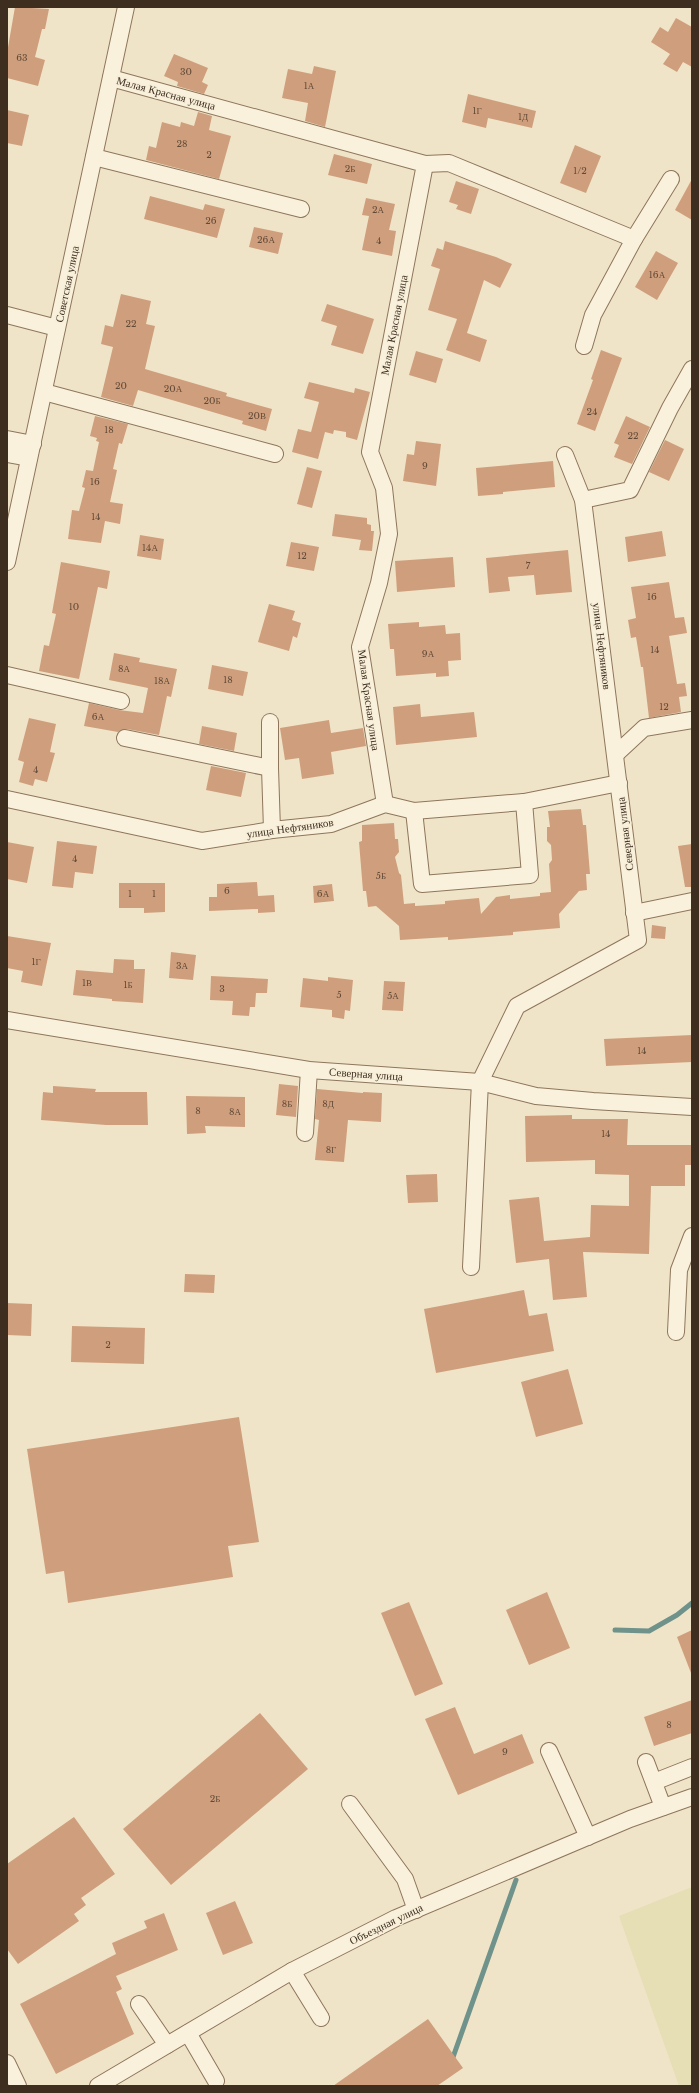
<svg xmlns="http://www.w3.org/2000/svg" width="699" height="2093" viewBox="0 0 699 2093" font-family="'Libre Baskerville',serif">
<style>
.farmland{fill:#e6deb5}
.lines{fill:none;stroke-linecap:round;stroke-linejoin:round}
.stream{stroke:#6f938a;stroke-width:5}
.building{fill:#cf9f7d}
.minor-casing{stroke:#8d765c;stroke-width:18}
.minor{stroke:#faf1dc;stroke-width:16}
.labels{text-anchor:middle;stroke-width:3;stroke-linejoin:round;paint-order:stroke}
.number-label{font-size:9px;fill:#624a37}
.street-label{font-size:11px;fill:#3d2e20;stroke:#f7eed8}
</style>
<rect width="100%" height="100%" fill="#f0e4c8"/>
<polygon class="farmland" points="692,1887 692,2086 679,2086 619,1916"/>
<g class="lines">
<g class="stream">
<polyline points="615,1630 649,1631 677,1615 692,1603"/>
<polyline points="452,2060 516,1880"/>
</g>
</g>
<g class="building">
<polygon points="15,7 49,9 45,29 42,29 35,57 45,60 38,86 7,78 7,53"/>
<polygon points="676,18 692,27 692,67 683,62 677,72 663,64 670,54 651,42 660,27 668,32"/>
<polygon points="174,54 208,68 202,82 208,85 204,94 177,86 178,82 164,76"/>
<polygon points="314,66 336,71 325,127 305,121 308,103 282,98 288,69 312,74"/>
<polygon points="468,94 536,111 532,128 488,118 486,128 462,122"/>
<polygon points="7,110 29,115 22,146 7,143"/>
<polygon points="198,112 212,116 209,130 231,136 219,179 146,160 149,146 156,148 162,122 180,127 181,122 194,126"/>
<polygon points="575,145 601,156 586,193 560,183"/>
<polygon points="334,154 372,164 367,184 328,175"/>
<polygon points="692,179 692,220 675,210"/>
<polygon points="456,181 479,189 471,214 456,209 458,205 449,202"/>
<polygon points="150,196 203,210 205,204 225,209 217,238 144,219"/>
<polygon points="366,198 395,204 389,230 396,231 392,256 362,250 369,216 362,215"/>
<polygon points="254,227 283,233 278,254 249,247"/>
<polygon points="445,241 496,257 512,264 500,288 484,280 467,333 487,340 480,362 446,350 457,319 428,310 440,269 431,266 437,248 443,250"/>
<polygon points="656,251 678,263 657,300 635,287"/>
<polygon points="121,294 151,301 146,324 155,326 145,369 227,393 226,396 272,409 266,431 242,424 243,421 138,390 133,406 101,397 113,347 101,344 105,325 113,327"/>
<polygon points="327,304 374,319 363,354 331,345 337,326 321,321"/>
<polygon points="601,350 622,358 595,431 577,424 593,380 591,379"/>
<polygon points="416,351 443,359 436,383 409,375"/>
<polygon points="309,382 354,393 355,388 370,392 357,440 346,437 346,432 334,430 333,434 325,432 318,459 292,452 298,429 311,432 319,402 304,398"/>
<polygon points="95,416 128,424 122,444 119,443 113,469 117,470 110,502 123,504 120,524 105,521 101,543 68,539 72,510 79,511 85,488 82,487 86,470 93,471 99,442 96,441 97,438 90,436"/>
<polygon points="626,416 650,427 632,464 614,457 619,445 614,443"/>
<polygon points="665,440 684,449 669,481 649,472"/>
<polygon points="416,441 441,444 436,486 403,481 407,454 414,455"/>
<polygon points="553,461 555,487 503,492 503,494 478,496 476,468"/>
<polygon points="307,467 322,471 312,508 297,504"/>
<polygon points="335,514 367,518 367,524 371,525 371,531 374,531 372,551 359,550 361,540 332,536"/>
<polygon points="662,531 666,556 628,562 625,537"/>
<polygon points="140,535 164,539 161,560 137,556"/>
<polygon points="291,542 319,547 314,571 286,566"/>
<polygon points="568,550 572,592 536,595 534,575 508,577 510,591 489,593 486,558"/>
<polygon points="453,557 455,587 397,592 395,561"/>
<polygon points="61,562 110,571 107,589 98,587 79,679 39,671 44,645 49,646 56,614 52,613"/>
<polygon points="669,582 675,618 684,617 687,633 669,636 677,684 685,683 687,696 679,697 681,712 649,718 643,667 641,667 636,637 631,638 628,620 636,618 631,587"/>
<polygon points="269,604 295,611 292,620 301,623 297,638 293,636 289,651 258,642"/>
<polygon points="419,622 419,627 445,625 446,634 460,633 461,660 448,661 449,676 436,677 436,673 396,676 394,649 390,649 388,624"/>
<polygon points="114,653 140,658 139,662 177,669 171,697 167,696 159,735 127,729 118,732 84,726 89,703 119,710 143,713 148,688 109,680"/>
<polygon points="212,665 248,672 243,696 208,689"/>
<polygon points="420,704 421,717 474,712 477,737 396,745 393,707"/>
<polygon points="29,718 56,724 50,752 55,753 47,782 35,779 33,786 19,782 24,762 18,760"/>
<polygon points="329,720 331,733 363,728 366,746 331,752 334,774 302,779 299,758 285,760 280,728"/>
<polygon points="202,726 237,733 234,751 199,744"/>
<polygon points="211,766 246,773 241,797 206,790"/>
<polygon points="581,809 583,825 586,825 590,874 586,874 587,890 579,891 559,914 560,928 513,932 513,935 448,940 448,937 400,940 399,926 376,906 368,907 366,891 363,891 359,842 362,841 362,825 394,823 395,839 398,839 399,852 395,857 399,873 401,875 404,904 415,903 415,906 445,904 445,901 479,898 481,914 496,897 510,895 510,899 540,896 540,893 551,892 549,864 552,860 551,845 547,841 547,827 550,827 548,811"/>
<polygon points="57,841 97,846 93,874 75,872 73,888 52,886"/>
<polygon points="7,842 34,847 27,883 7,879"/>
<polygon points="692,844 692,887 685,887 678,846"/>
<polygon points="257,882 258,896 274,895 275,912 258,913 258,909 209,911 209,897 217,897 217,884"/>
<polygon points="119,883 165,883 165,912 144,913 144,908 119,908"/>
<polygon points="332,884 334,901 314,903 313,886"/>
<polygon points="652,925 666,927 665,939 651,938"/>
<polygon points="7,936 51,943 42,986 21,982 23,971 7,968"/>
<polygon points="171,952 196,955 193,980 169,978"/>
<polygon points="114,959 134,960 134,969 145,969 143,1003 112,1001 112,999 73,995 76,970 113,973"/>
<polygon points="211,976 268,979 267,993 256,993 255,1007 250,1007 249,1016 232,1015 233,1001 210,1000"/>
<polygon points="328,977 353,980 350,1011 345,1010 344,1019 332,1017 332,1010 300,1007 303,978 328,981"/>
<polygon points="384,981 405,982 403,1011 382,1010"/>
<polygon points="692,1035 692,1062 606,1066 604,1039"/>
<polygon points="279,1084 298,1086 296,1117 276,1115"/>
<polygon points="53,1086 96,1089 95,1092 147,1092 148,1125 106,1125 41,1120 43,1092 53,1093"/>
<polygon points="317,1089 363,1093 363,1092 382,1093 381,1122 348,1120 344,1162 315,1160 319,1120 315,1119"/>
<polygon points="186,1096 245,1097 245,1127 205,1126 206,1133 187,1134"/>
<polygon points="572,1115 572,1119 628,1119 627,1145 692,1145 692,1165 685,1165 685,1186 651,1186 649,1254 583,1252 587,1297 553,1300 549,1259 516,1263 509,1200 539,1197 544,1241 590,1237 591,1205 629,1206 629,1175 595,1174 595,1160 526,1162 525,1116"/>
<polygon points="437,1174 438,1202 408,1203 406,1175"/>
<polygon points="185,1274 215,1275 214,1293 184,1292"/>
<polygon points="524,1290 529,1316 547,1313 554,1351 436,1373 424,1309"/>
<polygon points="7,1303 32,1304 31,1336 7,1335"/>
<polygon points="72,1326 145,1328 144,1364 71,1362"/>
<polygon points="568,1369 583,1424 536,1437 521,1382"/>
<polygon points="239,1417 259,1542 228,1546 233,1577 68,1603 64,1571 46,1574 27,1449"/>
<polygon points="547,1592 570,1648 529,1665 506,1610"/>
<polygon points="409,1602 443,1684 415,1696 381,1613"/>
<polygon points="692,1630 692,1673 691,1673 677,1637"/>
<polygon points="692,1700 692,1733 654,1746 644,1717"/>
<polygon points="455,1707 474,1754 522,1734 534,1763 458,1795 425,1719"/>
<polygon points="260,1713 308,1769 171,1885 123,1829"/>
<polygon points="74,1817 115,1874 81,1898 86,1905 74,1914 79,1921 18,1964 7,1949 7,1864"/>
<polygon points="235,1901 253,1943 223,1955 206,1913"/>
<polygon points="164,1913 178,1950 116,1976 122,1989 116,1992 134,2034 56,2074 20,2004 116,1954 112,1943 147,1928 144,1921"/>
<polygon points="428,2019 463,2068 437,2086 333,2086"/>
</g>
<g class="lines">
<g class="minor-casing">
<g id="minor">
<polyline points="111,78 425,164 370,452 384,488 389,534 379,583 360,647 385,804"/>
<polyline points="94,157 301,209"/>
<polyline points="425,164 449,163 634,239 593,315 584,346"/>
<polyline points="634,239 671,179"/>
<polyline points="7,315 57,328"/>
<polyline points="44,392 275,454"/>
<polyline points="7,439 33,444"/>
<polyline points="7,454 29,458"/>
<polyline points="583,500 630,490 670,408 692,369"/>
<polyline points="7,562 126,7"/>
<polyline points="7,675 121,701"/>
<polyline points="125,738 270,768 272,830"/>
<polyline points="616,754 644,728 692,720"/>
<polyline points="270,768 270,722"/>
<polyline points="7,799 202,841 272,830 331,824 385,804 414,811 524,802 619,783"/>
<polyline points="414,811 422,884 530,875 524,802"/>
<polyline points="634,913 692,901"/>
<polyline points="7,1020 309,1070 480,1082 536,1096 593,1101 692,1107"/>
<polyline points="305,1133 309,1070"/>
<polyline points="471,1267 480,1082 517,1006 638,940 583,500 565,455"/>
<polyline points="676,1332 679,1270 692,1236"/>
<polyline points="549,1751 588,1837"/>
<polyline points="646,1762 663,1807"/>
<polyline points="654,1782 692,1767"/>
<polyline points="350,1804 405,1879 416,1910"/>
<polyline points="292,1971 321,2018"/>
<polyline points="139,2004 167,2045"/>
<polyline points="188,2033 216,2081"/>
<polyline points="7,2063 18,2086"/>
<polyline points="98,2086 292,1971 396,1918 630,1819 692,1797"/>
</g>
</g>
<use href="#minor" class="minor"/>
</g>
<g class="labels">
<g class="number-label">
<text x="22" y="61">63</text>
<text x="186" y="75">30</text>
<text x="309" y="89">1А</text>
<text x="477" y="114">1Г</text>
<text x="523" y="120">1Д</text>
<text x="182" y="147">28</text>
<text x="209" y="158">2</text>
<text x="350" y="172">2Б</text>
<text x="580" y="174">1/2</text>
<text x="378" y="213">2А</text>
<text x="211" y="224">26</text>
<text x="266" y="243">26А</text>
<text x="379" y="244">4</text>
<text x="657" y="278">16А</text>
<text x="131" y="327">22</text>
<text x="121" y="389">20</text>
<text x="173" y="392">20А</text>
<text x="212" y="404">20Б</text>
<text x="592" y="415">24</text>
<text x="257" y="419">20В</text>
<text x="109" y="433">18</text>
<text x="633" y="439">22</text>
<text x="425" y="469">9</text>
<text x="95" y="485">16</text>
<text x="96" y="520">14</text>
<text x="150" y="551">14А</text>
<text x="302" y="559">12</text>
<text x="528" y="569">7</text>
<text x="652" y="600">16</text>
<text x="74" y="610">10</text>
<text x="655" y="653">14</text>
<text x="428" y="657">9А</text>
<text x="124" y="672">8А</text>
<text x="228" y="683">18</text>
<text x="162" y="684">18А</text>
<text x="664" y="710">12</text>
<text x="98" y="720">6А</text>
<text x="36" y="773">4</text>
<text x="75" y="862">4</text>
<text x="381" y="879">5Б</text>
<text x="227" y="894">6</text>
<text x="130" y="897">1</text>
<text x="154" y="897">1</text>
<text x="323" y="897">6А</text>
<text x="36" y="965">1Г</text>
<text x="182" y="969">3А</text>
<text x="87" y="986">1В</text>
<text x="128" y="988">1Б</text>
<text x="222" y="992">3</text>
<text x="339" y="998">5</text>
<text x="393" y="999">5А</text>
<text x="642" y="1054">14</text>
<text x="287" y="1107">8Б</text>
<text x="328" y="1107">8Д</text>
<text x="198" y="1114">8</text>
<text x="235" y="1115">8А</text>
<text x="606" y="1137">14</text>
<text x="331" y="1153">8Г</text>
<text x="108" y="1348">2</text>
<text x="669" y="1728">8</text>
<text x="505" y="1755">9</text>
<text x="215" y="1802">2Б</text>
</g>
<g class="street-label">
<text transform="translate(166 93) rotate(15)" y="4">Малая Красная улица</text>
<text transform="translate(67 284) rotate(-78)" y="4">Советская улица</text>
<text transform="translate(394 325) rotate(-79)" y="4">Малая Красная улица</text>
<text transform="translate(602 646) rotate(83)" y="4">улица Нефтяников</text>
<text transform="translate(369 700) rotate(82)" y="4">Малая Красная улица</text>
<text transform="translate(290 828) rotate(-8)" y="4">улица Нефтяников</text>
<text transform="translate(625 834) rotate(-97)" y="4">Северная улица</text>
<text transform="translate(366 1074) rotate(4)" y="4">Северная улица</text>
<text transform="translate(386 1924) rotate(-26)" y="4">Объездная улица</text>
</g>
</g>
<rect width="699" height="2093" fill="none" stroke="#3d2e20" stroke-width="16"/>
</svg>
